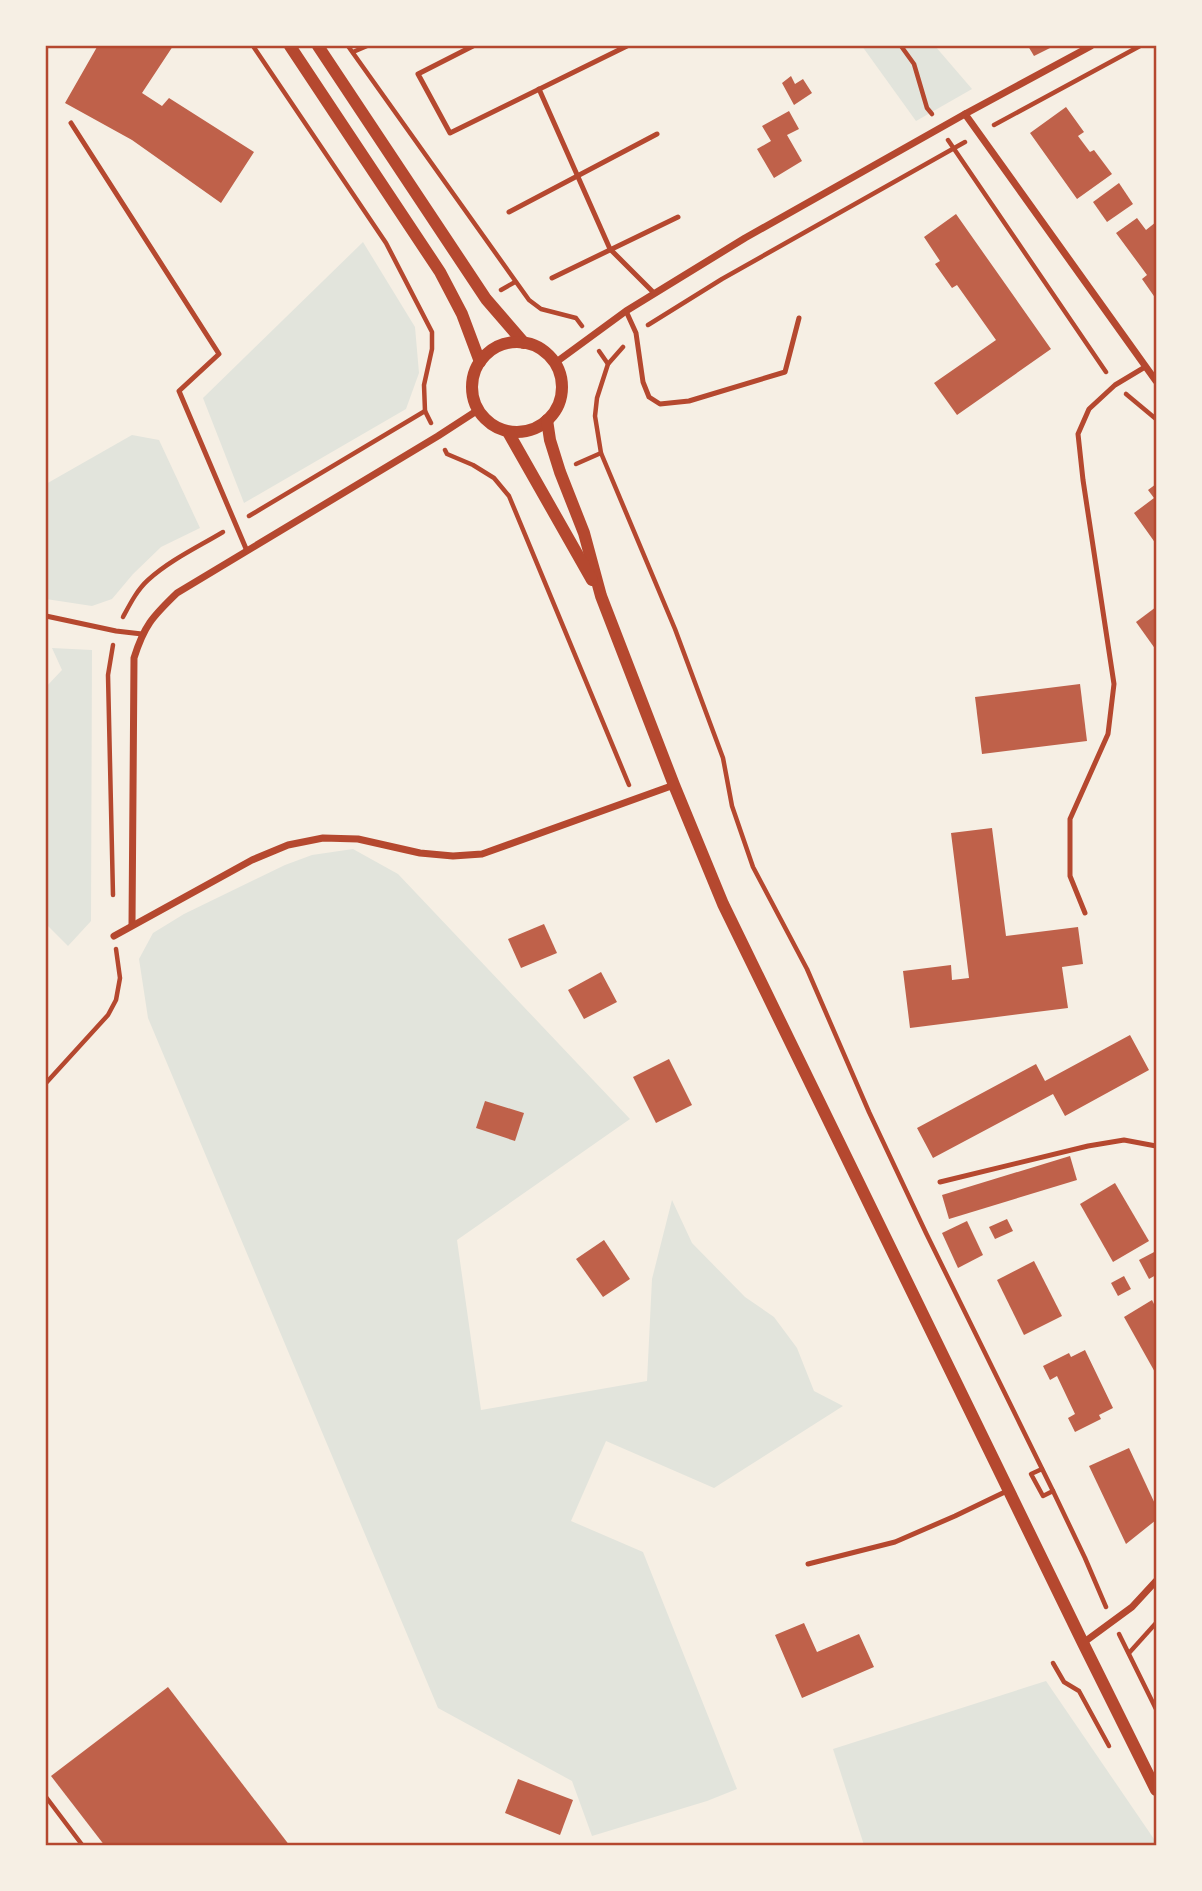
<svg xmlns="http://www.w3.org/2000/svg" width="1202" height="1891" viewBox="0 0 1202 1891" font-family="Arial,sans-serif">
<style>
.green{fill:#e2e4dc}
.building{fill:#bf614a}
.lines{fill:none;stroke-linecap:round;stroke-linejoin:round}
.path{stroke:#b5482f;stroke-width:4.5}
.service{stroke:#b5482f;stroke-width:5}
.minor{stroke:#b5482f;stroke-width:7}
.tertiary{stroke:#b5482f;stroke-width:12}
.neatline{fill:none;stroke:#b5482f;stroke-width:2.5}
</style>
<rect width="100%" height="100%" fill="#f6efe4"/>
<g class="green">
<polygon points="862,46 935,46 972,89 916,121"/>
<polygon points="363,242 415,327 419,373 406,409 244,503 203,398"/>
<polygon points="132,435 159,440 200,528 161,547 133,574 112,599 92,606 46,599 46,484"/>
<polygon points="52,648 92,650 91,921 68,946 46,924 46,687 62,670"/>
<polygon points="353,849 398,874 630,1119 457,1240 481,1410 647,1381 652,1279 672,1200 692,1243 745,1297 774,1317 797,1348 814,1391 843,1406 714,1488 606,1441 571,1521 643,1552 737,1789 707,1801 592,1836 572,1781 438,1708 148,1018 139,959 153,933 184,914 285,865 312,855"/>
<polygon points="1046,1681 1156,1842 1156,1845 864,1845 833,1749"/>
</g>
<g class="building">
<polygon points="94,46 173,46 142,93 162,106 169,98 254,152 221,203 132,140 65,103 97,47"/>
<polygon points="1028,46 1054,46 1034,56"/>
<polygon points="791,76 795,84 803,79 812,93 794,105 782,83"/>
<polygon points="1066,107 1084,132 1078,136 1090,152 1094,150 1112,174 1077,199 1030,133"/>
<polygon points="789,111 799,129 787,135 802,161 774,178 757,149 771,141 762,126"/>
<polygon points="1119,183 1133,204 1107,222 1093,202"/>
<polygon points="956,214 1051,349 957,415 934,383 996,340 957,285 952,288 935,264 940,261 924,237"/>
<polygon points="1137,218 1146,230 1156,222 1156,299 1142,279 1147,275 1116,233"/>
<polygon points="1156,484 1156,544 1134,513 1154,498 1148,490"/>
<polygon points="1156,607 1156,650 1136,622"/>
<polygon points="1080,684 1087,741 982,754 975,697"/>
<polygon points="992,828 1006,936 1078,927 1083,964 1062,967 1068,1008 910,1028 903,971 951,965 952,980 969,978 951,833"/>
<polygon points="544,924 557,953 521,968 508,939"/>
<polygon points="601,972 617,1002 584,1019 568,990"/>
<polygon points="1130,1035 1149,1070 1065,1116 1053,1094 933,1158 917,1128 1036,1064 1045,1081"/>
<polygon points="669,1059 692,1105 656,1123 633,1077"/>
<polygon points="485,1101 524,1113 515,1141 476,1128"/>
<polygon points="1070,1156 1077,1180 949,1219 942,1195"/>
<polygon points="1115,1183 1149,1241 1113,1262 1080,1204"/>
<polygon points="1007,1219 1013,1231 995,1239 989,1227"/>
<polygon points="967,1221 983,1255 958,1268 942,1233"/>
<polygon points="604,1240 630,1279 603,1297 576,1259"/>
<polygon points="1156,1251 1156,1275 1149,1279 1139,1260"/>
<polygon points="1034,1261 1062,1316 1024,1335 997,1280"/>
<polygon points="1124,1276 1131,1289 1118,1296 1111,1283"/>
<polygon points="1152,1300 1156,1308 1156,1374 1124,1317"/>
<polygon points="1085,1350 1113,1408 1099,1415 1101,1419 1075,1432 1068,1418 1075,1414 1057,1376 1050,1380 1043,1366 1069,1353 1071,1357"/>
<polygon points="1129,1448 1156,1506 1156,1520 1126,1544 1089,1466"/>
<polygon points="804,1623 817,1652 859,1634 874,1667 802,1698 775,1635"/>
<polygon points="168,1687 290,1846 105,1846 51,1776"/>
<polygon points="518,1779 573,1800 560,1835 505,1813"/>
</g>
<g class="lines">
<g class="path">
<polyline points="253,46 386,243 432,332 432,349 424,385 425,411 431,423"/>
<polyline points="348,46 529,300 541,309 576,318 582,326"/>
<polyline points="901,46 914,64 927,108 932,114"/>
<polyline points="353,52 367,46"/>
<polyline points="994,125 1140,46"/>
<polyline points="948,140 1106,372"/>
<polyline points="501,290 515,282"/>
<polyline points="648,325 722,279 965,142"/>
<polyline points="623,347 608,364 597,398 595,416 601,453 675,629 723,758 732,806 753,867 807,969 869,1112 926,1233 1053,1491 1085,1558 1106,1607"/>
<polyline points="599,351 608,364"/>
<polyline points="1126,394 1156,419"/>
<polyline points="445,450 447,454 473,465 494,478 509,496 629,785"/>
<polyline points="576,464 601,453"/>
<polyline points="249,516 425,411"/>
<path d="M123,617C130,604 137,590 148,580C170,560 198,547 223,532"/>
<polyline points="113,645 108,675 113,895"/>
<polyline points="46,1083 108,1015 116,1000 120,978 116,949"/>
<polyline points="1042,1469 1031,1474 1043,1496 1053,1491"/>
<polyline points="1119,1634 1156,1709"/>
<polyline points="1129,1653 1156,1623"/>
<polyline points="1053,1663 1064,1682 1079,1691 1109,1746"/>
<polyline points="46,1797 83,1846"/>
</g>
<g class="service">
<polyline points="473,46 418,74 450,133 627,46"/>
<polyline points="539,89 610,249 654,293"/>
<polyline points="71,123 219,354 179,391 247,551"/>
<polyline points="509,212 657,134"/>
<polyline points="552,278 678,217"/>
<polyline points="626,311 636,333 643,382 649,397 660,404 689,401 785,372 799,318"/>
<polyline points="46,616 116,631 142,634"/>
<polyline points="1085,913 1070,876 1070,819 1108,734 1114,684 1083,480 1078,434 1089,409 1115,385 1145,367"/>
<polyline points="940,1182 1088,1146 1124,1140 1156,1146"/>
<polyline points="808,1564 895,1542 955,1516 1009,1490"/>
</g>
<g class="minor">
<polyline points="965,114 1156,381"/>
<polyline points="555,363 626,311 745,238 965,114 1091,46"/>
<path d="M132,925L134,658C144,626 152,617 177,593L438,436L478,410"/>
<polyline points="114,936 252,860 288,845 323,838 358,839 420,853 453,856 482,854 674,785"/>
<polyline points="1083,1643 1132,1607 1156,1581"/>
</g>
<g class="tertiary">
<polyline points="290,46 440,272 462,314 480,362"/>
<polyline points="318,46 486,299 524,343"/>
<circle cx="517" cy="387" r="45"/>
<polyline points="547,420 550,440 560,472 584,533 601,596 674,785 723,904 1083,1643 1156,1790"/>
<polyline points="508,432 592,580"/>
</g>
</g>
<rect width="1202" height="1891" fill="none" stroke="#f6efe4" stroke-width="94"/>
<rect x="47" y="47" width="1108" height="1797" class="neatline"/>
</svg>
